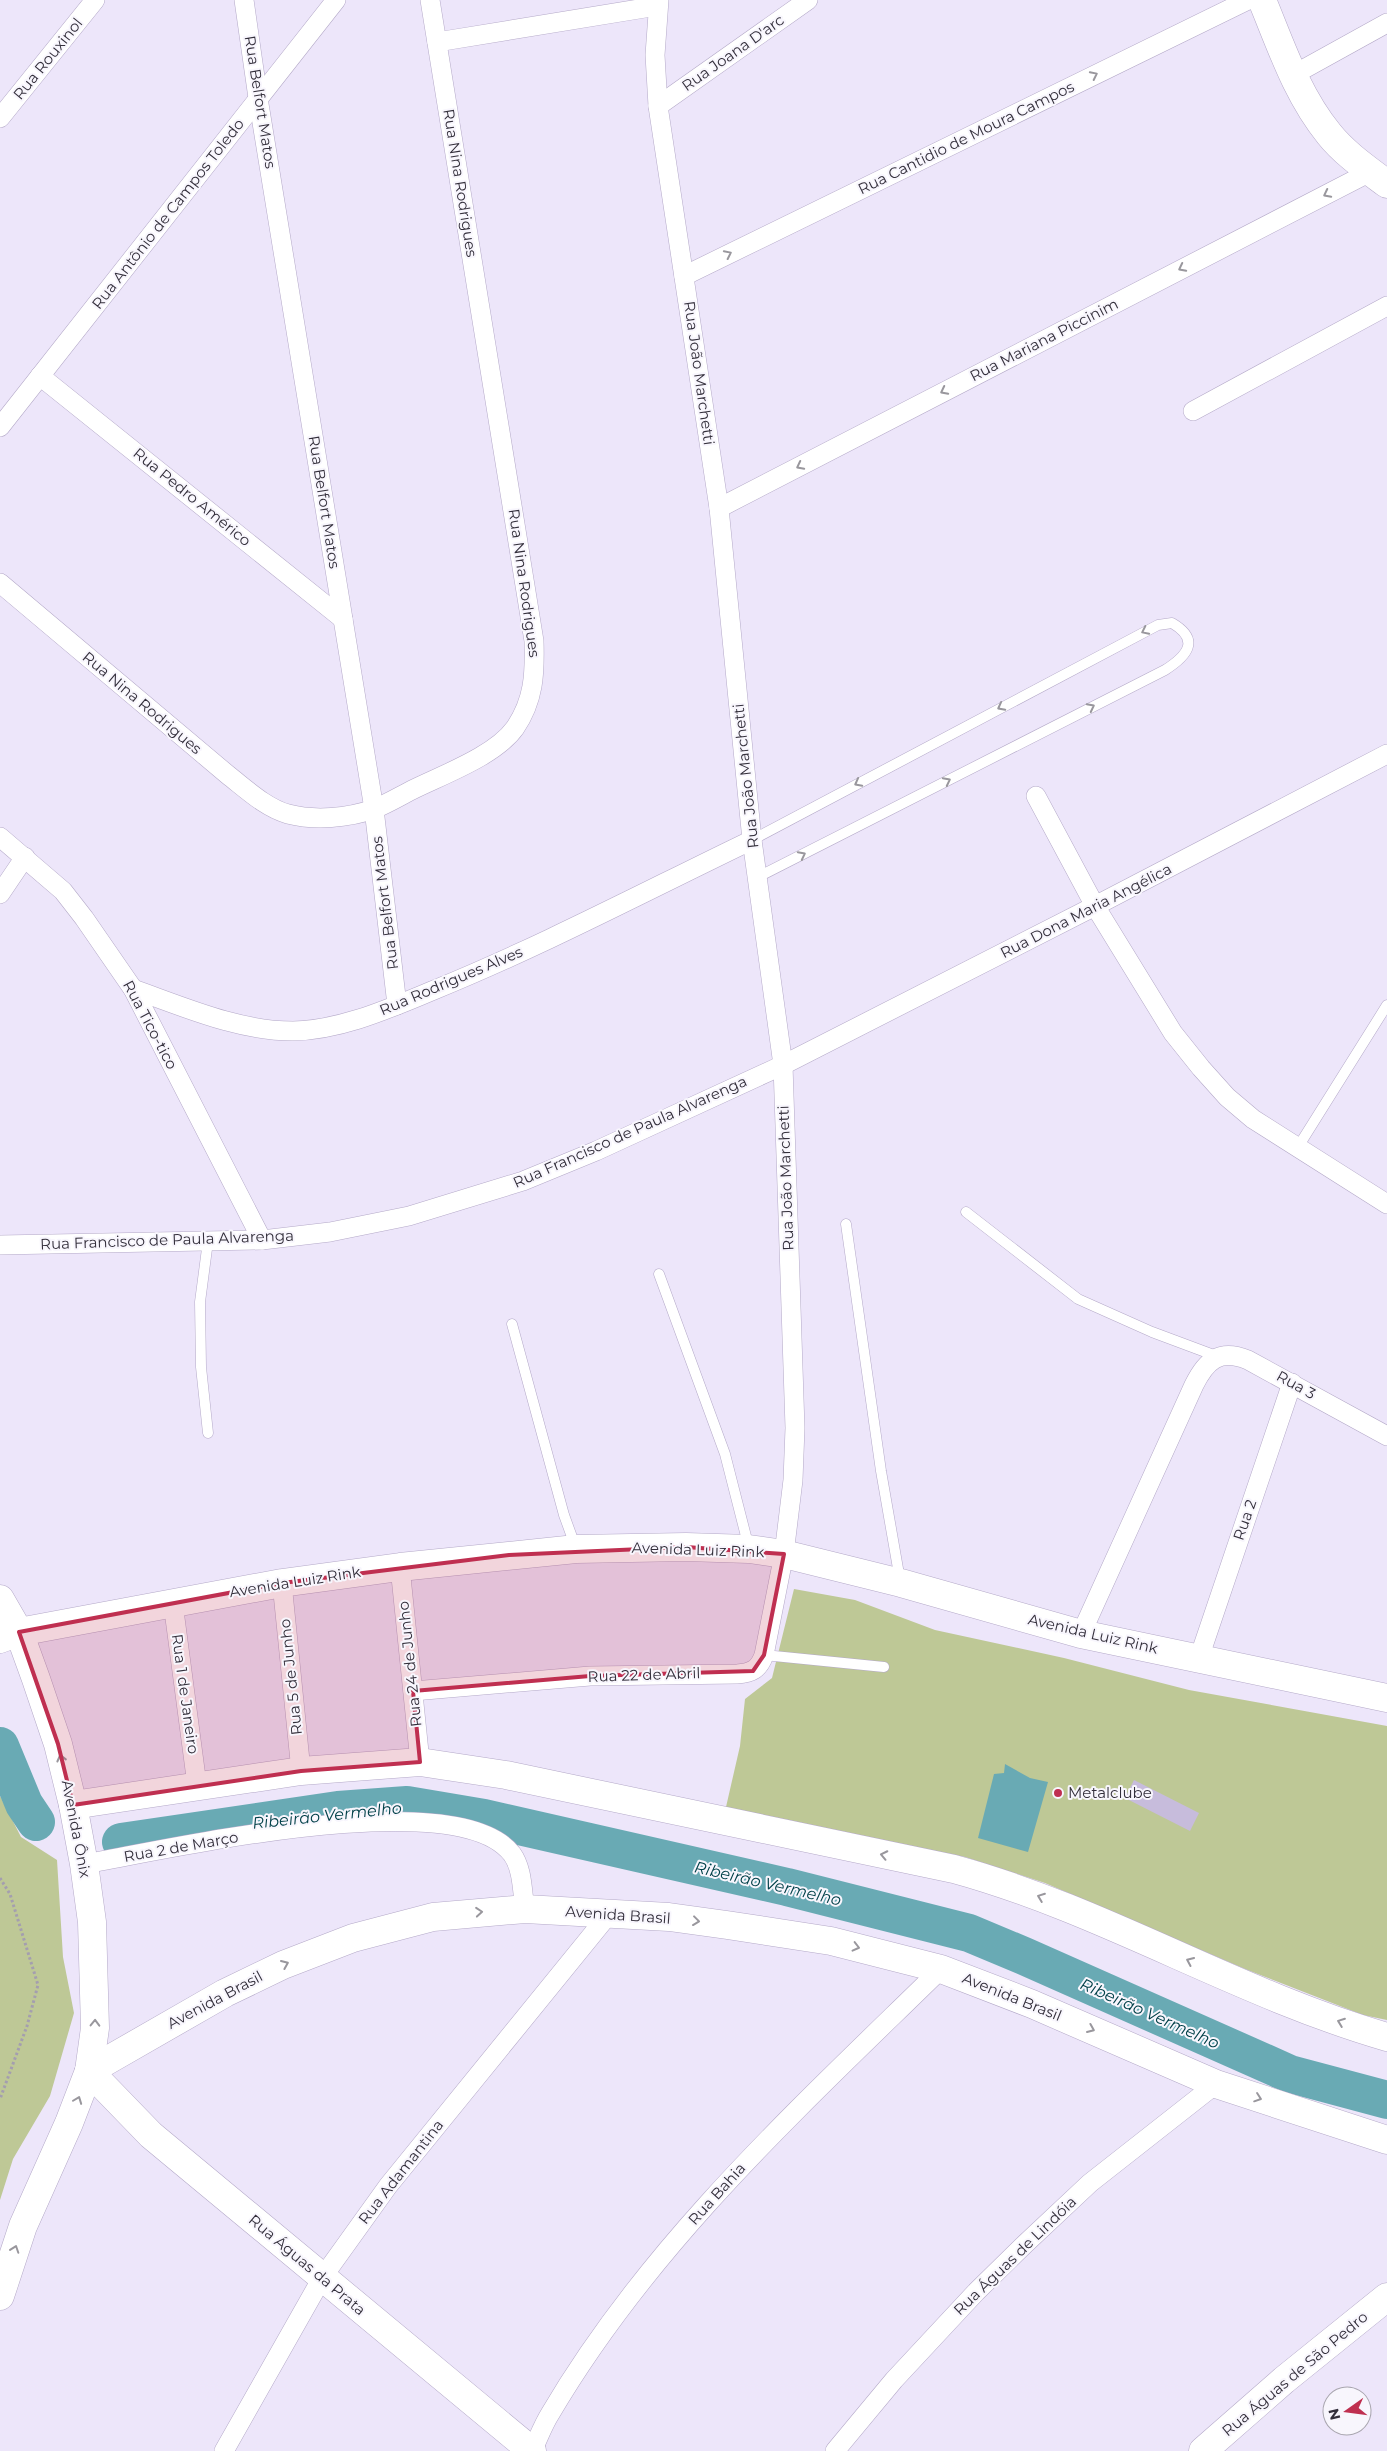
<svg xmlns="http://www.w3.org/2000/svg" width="1387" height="2451" viewBox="0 0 1387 2451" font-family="Montserrat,sans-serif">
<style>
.green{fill:#bec896}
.water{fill:#69aab4}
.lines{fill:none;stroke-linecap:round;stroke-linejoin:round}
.river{stroke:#69aab4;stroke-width:38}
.building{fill:#c7bcdc}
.lane-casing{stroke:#b4a9c8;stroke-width:11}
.street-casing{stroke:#b4a9c8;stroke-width:20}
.secondary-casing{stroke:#b4a9c8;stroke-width:29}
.path{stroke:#a49eaf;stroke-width:3;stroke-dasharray:2.5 2.5;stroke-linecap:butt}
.lane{stroke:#fff;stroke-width:10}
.street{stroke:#fff;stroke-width:19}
.secondary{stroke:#fff;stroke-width:28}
.oneway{stroke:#99979d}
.marked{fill:#bf2f50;fill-opacity:0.2;stroke:#bf2f50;stroke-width:4;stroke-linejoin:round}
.poi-dot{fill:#bf2f50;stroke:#f8f6fd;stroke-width:2}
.labels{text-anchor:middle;stroke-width:4;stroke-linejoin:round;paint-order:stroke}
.street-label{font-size:15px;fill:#332f3b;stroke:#f8f6fd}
.poi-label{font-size:15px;fill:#332f3b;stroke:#f8f6fd;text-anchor:start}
.water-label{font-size:16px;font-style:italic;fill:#004048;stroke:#f8f6fd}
</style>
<rect width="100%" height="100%" fill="#ede6fa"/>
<g class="green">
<polygon points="794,1589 855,1600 935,1630 1064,1658 1189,1690 1387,1726 1387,2020 1363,2015 1245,1969 1045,1883 965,1857 726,1807 740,1746 745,1699 772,1678"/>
<polygon points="0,1796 21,1837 57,1860 63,1957 74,2013 50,2096 13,2159 0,2200"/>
</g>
<polygon class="water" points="1005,1764 1030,1778 1048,1782 1028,1852 978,1838 994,1774 1004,1773"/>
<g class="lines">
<g class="river">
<polyline points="0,1746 24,1804 36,1822"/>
<polyline points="121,1842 338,1810 407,1805 484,1818 787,1887 969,1933 1024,1956 1290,2074 1387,2100"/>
</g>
</g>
<polygon class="building" points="1134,1780 1199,1813 1190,1831 1125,1798"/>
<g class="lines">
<g class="lane-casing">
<g id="lane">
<path d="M752,840L1158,625L1172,623C1201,640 1187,656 1165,670L758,877"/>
<polyline points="1298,1147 1387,1005"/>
<polyline points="966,1212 1078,1299 1152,1332 1219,1357"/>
<polyline points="846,1224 881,1471 900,1580"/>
<polyline points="659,1274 725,1454 749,1548"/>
<polyline points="512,1324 564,1515 576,1548"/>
<polyline points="208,1433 201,1367 200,1302 208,1241"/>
<polyline points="764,1655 884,1667"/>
</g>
</g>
<g class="street-casing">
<g id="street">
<polyline points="244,0 258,98 374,809 397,1005"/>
<polyline points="437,42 657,6"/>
<polyline points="1293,75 1387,23"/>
<polyline points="658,106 808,0"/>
<polyline points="0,118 95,0"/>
<polyline points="684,276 1248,0"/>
<polyline points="40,376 343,619"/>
<polyline points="1193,411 1387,306"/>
<polyline points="0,427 336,0"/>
<polyline points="719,508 1370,172"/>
<path d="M0,583L228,775C246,789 266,808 288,814C315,821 348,818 374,809C387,804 400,796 412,790C442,775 495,756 515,728C534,700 535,674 534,641L430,0"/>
<polyline points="1036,796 1095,906 1173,1033 1201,1068 1227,1097 1253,1119 1387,1204"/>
<polyline points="0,837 63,891 84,918 133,989 262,1240"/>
<polyline points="0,894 25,857"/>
<path d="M133,989C184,1007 238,1031 293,1031C342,1030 390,1008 434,990C542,946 646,891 752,840"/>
<polyline points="0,1245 262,1240 330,1232 409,1216 523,1181 596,1151 783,1065 1095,906 1387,754"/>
<polyline points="400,1567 420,1762"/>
<polyline points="282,1583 301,1771"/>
<polyline points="173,1603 197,1785"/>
<path d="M1081,1634L1194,1385C1206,1361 1219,1348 1248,1360L1387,1436"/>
<polyline points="1199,1658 1292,1383"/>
<path d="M413,1691L590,1676L737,1674C752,1673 759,1669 764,1655L784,1554L793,1480L795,1428L783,1065L752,840L719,508L658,106L655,55L659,0"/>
<path d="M84,1864C167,1850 457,1782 512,1854C523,1869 522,1892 525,1909"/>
<polyline points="224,2451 322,2278 388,2186 609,1914"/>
<path d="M532,2451C538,2439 543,2425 550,2414C651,2242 800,2107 941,1969"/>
<polyline points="835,2451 894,2380 976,2292 1025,2244 1090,2183 1216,2084"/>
</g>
</g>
<g class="secondary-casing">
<g id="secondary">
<path d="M1262,0C1281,46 1297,95 1329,134C1344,153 1367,169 1387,184"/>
<polyline points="0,1599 19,1632 36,1679 58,1744 73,1805 84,1864 92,1922 95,2028 89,2071 69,2123 23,2226 0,2296"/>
<polyline points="0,1639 19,1632 282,1583 400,1567 576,1549 686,1547 749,1549 784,1554 901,1583 1081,1634 1387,1698"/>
<path d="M73,1805L301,1771L420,1762L506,1775L954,1869C1104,1910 1238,1994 1387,2037"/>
<polyline points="89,2071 225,1993 283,1965 353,1938 433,1917 525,1909 669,1917 727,1925 831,1941 941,1969 1032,2004 1216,2084 1387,2140"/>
<polyline points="89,2071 151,2135 532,2451"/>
<polyline points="1203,2451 1284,2380 1387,2297"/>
</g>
</g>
<polyline class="path" points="0,1878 10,1894 38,1985 27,2026 0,2099"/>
<use href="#lane" class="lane"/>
<use href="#street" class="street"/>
<use href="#secondary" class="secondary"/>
</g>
<defs><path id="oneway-chevron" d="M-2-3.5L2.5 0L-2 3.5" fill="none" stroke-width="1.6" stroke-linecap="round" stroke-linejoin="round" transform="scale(1.25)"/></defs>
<g class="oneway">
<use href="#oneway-chevron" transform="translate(1094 75) rotate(-26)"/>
<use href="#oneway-chevron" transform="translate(1327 194) rotate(153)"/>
<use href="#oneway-chevron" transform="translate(728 254) rotate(-26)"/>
<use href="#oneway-chevron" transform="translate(1182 268) rotate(153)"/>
<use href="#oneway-chevron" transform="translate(944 391) rotate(153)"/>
<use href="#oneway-chevron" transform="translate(800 466) rotate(153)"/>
<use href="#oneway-chevron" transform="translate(1145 631) rotate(154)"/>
<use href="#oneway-chevron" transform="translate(1001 707) rotate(152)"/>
<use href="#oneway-chevron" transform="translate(1091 707) rotate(-27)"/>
<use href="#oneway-chevron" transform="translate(947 781) rotate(-27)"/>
<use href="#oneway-chevron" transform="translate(858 783) rotate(152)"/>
<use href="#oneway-chevron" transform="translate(802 855) rotate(-27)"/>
<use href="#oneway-chevron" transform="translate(61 1758) rotate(-104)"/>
<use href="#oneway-chevron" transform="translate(884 1855) rotate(-168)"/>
<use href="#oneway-chevron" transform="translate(1041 1897) rotate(-159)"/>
<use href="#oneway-chevron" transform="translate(479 1912) rotate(-5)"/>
<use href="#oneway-chevron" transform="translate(696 1921) rotate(7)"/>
<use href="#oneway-chevron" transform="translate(856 1947) rotate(14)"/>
<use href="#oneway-chevron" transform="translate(1190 1961) rotate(-156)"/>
<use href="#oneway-chevron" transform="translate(285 1964) rotate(-23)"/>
<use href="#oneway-chevron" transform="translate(1341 2022) rotate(-159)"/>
<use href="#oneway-chevron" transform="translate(95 2023) rotate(-89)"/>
<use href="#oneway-chevron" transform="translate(1091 2029) rotate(23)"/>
<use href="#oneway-chevron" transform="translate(1258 2098) rotate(19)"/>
<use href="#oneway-chevron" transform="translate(78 2100) rotate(-69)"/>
<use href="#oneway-chevron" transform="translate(15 2249) rotate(-71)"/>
</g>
<path class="marked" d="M686,1547L784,1554L764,1655L753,1671L590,1676L413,1691L420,1762L301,1771L73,1805L58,1744L19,1632L282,1583L509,1555Z"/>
<circle class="poi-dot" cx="1058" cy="1793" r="5"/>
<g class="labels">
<g class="street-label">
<text transform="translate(733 53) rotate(-35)" y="5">Rua Joana D'arc</text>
<text transform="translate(48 59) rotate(-51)" y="5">Rua Rouxinol</text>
<text transform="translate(260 102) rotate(81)" y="5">Rua Belfort Matos</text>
<text transform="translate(966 138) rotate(-26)" y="5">Rua Cantidio de Moura Campos</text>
<text transform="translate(460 183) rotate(81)" y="5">Rua Nina Rodrigues</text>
<text transform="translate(168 214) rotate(-52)" y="5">Rua Antônio de Campos Toledo</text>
<text transform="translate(1044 340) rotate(-27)" y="5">Rua Mariana Piccinim</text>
<text transform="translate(699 373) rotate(82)" y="5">Rua João Marchetti</text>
<text transform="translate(192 497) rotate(39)" y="5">Rua Pedro Américo</text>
<text transform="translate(324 502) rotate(81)" y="5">Rua Belfort Matos</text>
<text transform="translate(524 583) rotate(82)" y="5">Rua Nina Rodrigues</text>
<text transform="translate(142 703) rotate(40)" y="5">Rua Nina Rodrigues</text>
<text transform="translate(746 776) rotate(-96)" y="5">Rua João Marchetti</text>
<text transform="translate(385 903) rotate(-97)" y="5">Rua Belfort Matos</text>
<text transform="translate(1086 911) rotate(-27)" y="5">Rua Dona Maria Angélica</text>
<text transform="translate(451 981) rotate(-23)" y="5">Rua Rodrigues Alves</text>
<text transform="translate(150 1025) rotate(62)" y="5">Rua Tico-tico</text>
<text transform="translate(630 1132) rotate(-24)" y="5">Rua Francisco de Paula Alvarenga</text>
<text transform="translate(786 1178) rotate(-92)" y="5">Rua João Marchetti</text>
<text transform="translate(167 1240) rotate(-2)" y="5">Rua Francisco de Paula Alvarenga</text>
<text transform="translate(1296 1385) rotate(29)" y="5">Rua 3</text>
<text transform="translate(1245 1520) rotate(-71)" y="5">Rua 2</text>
<text transform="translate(698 1550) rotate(2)" y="5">Avenida Luiz Rink</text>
<text transform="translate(295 1582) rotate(-9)" y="5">Avenida Luiz Rink</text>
<text transform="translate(1093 1634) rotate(13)" y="5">Avenida Luiz Rink</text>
<text transform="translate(410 1664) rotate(-96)" y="5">Rua 24 de Junho</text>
<text transform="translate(644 1675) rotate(-2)" y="5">Rua 22 de Abril</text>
<text transform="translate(291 1677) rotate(-96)" y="5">Rua 5 de Junho</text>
<text transform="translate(185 1694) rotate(82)" y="5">Rua 1 de Janeiro</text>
<text transform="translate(76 1829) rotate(79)" y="5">Avenida Ônix</text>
<text transform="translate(181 1847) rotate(-10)" y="5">Rua 2 de Março</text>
<text transform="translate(618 1915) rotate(4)" y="5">Avenida Brasil</text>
<text transform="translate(1012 1997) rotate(22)" y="5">Avenida Brasil</text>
<text transform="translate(215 2000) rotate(-28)" y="5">Avenida Brasil</text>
<text transform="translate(401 2172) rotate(-52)" y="5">Rua Adamantina</text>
<text transform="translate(717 2194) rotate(-48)" y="5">Rua Bahia</text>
<text transform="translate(1015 2256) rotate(-44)" y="5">Rua Águas de Lindóia</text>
<text transform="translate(307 2265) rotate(40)" y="5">Rua Águas da Prata</text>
<text transform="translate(1295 2374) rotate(-40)" y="5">Rua Águas de São Pedro</text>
</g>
<g class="poi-label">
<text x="1068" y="1798">Metalclube</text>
</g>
<g class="water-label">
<text transform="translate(327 1815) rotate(-6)" y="6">Ribeirão Vermelho</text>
<text transform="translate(768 1883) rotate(13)" y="6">Ribeirão Vermelho</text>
<text transform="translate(1150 2013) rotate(24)" y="6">Ribeirão Vermelho</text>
</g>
</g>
<g transform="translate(1347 2411) rotate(256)"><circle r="24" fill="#f8f6fd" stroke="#a9a6af"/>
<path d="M0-4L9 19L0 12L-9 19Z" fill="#bf2f50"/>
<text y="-8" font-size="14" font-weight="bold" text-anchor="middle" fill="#332f3b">N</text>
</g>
</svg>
